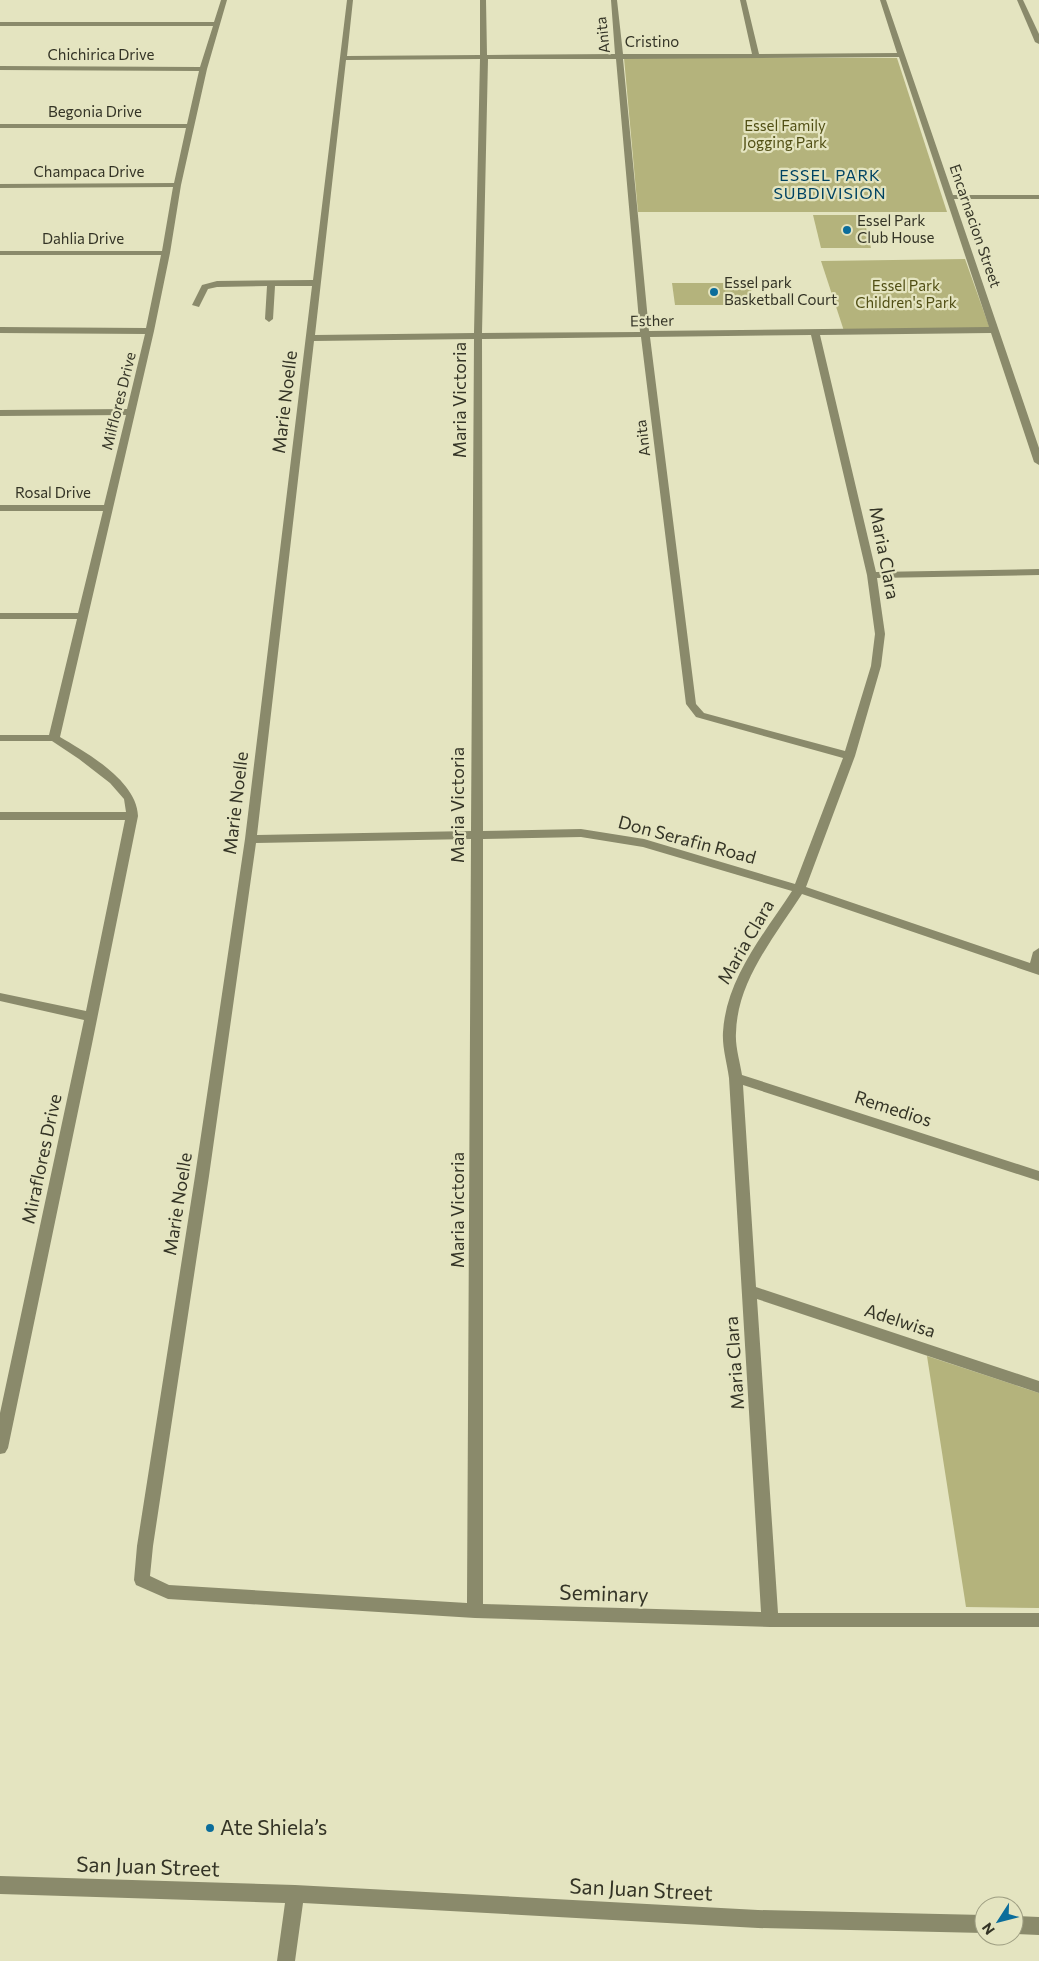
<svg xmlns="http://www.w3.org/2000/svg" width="1039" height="1961" viewBox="0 0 1039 1961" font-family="Commissioner,sans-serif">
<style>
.green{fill:#b4b37c}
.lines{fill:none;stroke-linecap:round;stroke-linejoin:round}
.minor{fill:#8a8a6b;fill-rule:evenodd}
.poi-dot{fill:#0b6d9b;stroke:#e4e4c0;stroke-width:2}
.labels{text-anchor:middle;stroke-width:4.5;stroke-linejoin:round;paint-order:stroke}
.far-street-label{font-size:15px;fill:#343426;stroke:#e4e4c0}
.far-park-label{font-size:15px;fill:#514f14;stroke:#e4e4c0}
.far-poi-label{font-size:15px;fill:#343426;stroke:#e4e4c0;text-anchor:start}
.far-neighbourhood-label{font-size:16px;letter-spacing:1px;fill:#004362;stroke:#e4e4c0}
.street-label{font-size:18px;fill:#343426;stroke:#e4e4c0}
.near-street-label{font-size:21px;fill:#343426;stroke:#e4e4c0}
.near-poi-label{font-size:21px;fill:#343426;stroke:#e4e4c0;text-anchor:start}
</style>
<rect width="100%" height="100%" fill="#e4e4c0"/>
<g class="green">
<polygon points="624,58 897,58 947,212 638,212"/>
<polygon points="813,215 863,215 871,248 821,248"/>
<polygon points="965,259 990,329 844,331 821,261"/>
<polygon points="672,283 750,283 754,305 675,305"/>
<polygon points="927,1356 1039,1393 1039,1608 966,1607"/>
</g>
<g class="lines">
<g class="minor">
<path d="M221,0H227L207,69L181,185L170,253L154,331L60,737C87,753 137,781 138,816L92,1044L8,1448L5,1453L0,1454V1413L84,1020L0,1001V993L86,1011L125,820H0V812H126L124,799L110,783L79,759L52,741H0V735H49L77,619H0V613H78L103,511H0V505H104L126,415L0,416V410L127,409L145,334L0,333V327L146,328L161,255H0V251H162L173,187L0,188V184L174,183L186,128H0V124H187L199,71L0,70V66L200,67L213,26H0V22H214Z"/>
<path d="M347,0H353L347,56L480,55V0H486L487,55L615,54L611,0H617L623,54H752L740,0H746L759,54L897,53L880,0H886L953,195H1039V199H954L1039,448V465L1034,462L991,333L820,335L876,572L1039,569V575L877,578L885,634L881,666L855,756L806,887L1030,963L1033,952L1039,948V975L802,894C775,936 737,981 736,1033C735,1046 740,1062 742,1075L1039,1171V1181L743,1085L756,1287L1039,1381V1393L757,1299L778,1613H1039V1627H770L475,1618L168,1599L136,1585L134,1580L137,1546L195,1176L245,839L312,286H275L273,319L269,322L265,319L267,286L217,287L208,289L199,307L192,305L202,285L217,281L313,280ZM899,57L989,327L649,331L623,59ZM480,59L474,333L315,335L346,60ZM488,59H616L640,332L482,333ZM811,335L867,575L875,634L871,666L845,751L704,713L696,704L650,337ZM641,337L686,704L696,717L843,758L795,884L644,839L581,829L483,831L482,339ZM474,339L471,831L257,835L314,341ZM581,837L643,847L792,891C764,934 726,979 723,1032C722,1047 727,1063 729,1078L761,1612L483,1604V839ZM471,839L467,1603L169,1585L150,1576L153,1546L209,1176L256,843Z"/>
<polygon points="1017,0 1023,0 1039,34 1039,44 1035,42"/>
<polygon points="0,1876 295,1885 758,1910 984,1915 984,1933 758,1928 303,1903 295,1961 277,1961 285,1903 0,1894"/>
<polygon points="1014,1916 1039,1917 1039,1935 1014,1934"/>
</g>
</g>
<g class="poi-dot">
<circle cx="847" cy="230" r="5"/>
<circle cx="714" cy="292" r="5"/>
<circle cx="210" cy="1828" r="5"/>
</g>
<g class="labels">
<g class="far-street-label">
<text transform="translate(603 35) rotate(-96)" y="5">Anita</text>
<text x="652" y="47">Cristino</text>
<text x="101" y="60">Chichirica Drive</text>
<text x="95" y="117">Begonia Drive</text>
<text x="89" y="177">Champaca Drive</text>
<text transform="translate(975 226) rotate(71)" y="5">Encarnacion Street</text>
<text x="83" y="244">Dahlia Drive</text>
<text transform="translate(652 321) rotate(-1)" y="5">Esther</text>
<text transform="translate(119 401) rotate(-76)" y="5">Milflores Drive</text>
<text transform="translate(643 438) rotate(-97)" y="5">Anita</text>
<text x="53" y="498">Rosal Drive</text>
</g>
<g class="far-park-label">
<text x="785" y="131">Essel Family<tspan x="785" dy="17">Jogging Park</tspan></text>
<text x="906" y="291">Essel Park<tspan x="906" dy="17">Children's Park</tspan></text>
</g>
<g class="far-poi-label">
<text x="857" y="226">Essel Park<tspan x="857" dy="17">Club House</tspan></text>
<text x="724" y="288">Essel park<tspan x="724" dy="17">Basketball Court</tspan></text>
</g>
<g class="far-neighbourhood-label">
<text x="830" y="181">ESSEL PARK<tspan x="830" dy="18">SUBDIVISION</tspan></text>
</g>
<g class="street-label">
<text transform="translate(460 400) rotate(-90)" y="6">Maria Victoria</text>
<text transform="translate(285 402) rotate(-83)" y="6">Marie Noelle</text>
<text transform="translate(884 553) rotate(79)" y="6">Maria Clara</text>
<text transform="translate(236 803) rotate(-83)" y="6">Marie Noelle</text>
<text transform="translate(458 805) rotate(-90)" y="6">Maria Victoria</text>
<text transform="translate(687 840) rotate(15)" y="6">Don Serafin Road</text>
<text transform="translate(746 942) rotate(-60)" y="6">Maria Clara</text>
<text transform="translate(893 1109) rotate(18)" y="6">Remedios</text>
<text transform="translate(42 1159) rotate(-78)" y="6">Miraflores Drive</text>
<text transform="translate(178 1204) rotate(-81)" y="6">Marie Noelle</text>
<text transform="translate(458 1210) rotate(-90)" y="6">Maria Victoria</text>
<text transform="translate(900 1321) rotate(18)" y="6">Adelwisa</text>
<text transform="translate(735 1363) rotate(-94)" y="6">Maria Clara</text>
</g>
<g class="near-street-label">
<text transform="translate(604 1594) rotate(2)" y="7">Seminary</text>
<text transform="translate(148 1867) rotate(2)" y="7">San Juan Street</text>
<text transform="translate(641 1890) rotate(3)" y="7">San Juan Street</text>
</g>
<g class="near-poi-label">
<text x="220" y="1835">Ate Shiela’s</text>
</g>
</g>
<g transform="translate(999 1921) rotate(234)"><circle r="24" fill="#e4e4c0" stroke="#9e9e82"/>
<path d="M0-4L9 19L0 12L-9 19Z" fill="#0b6d9b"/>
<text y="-8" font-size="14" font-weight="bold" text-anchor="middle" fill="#343426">N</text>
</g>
</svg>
